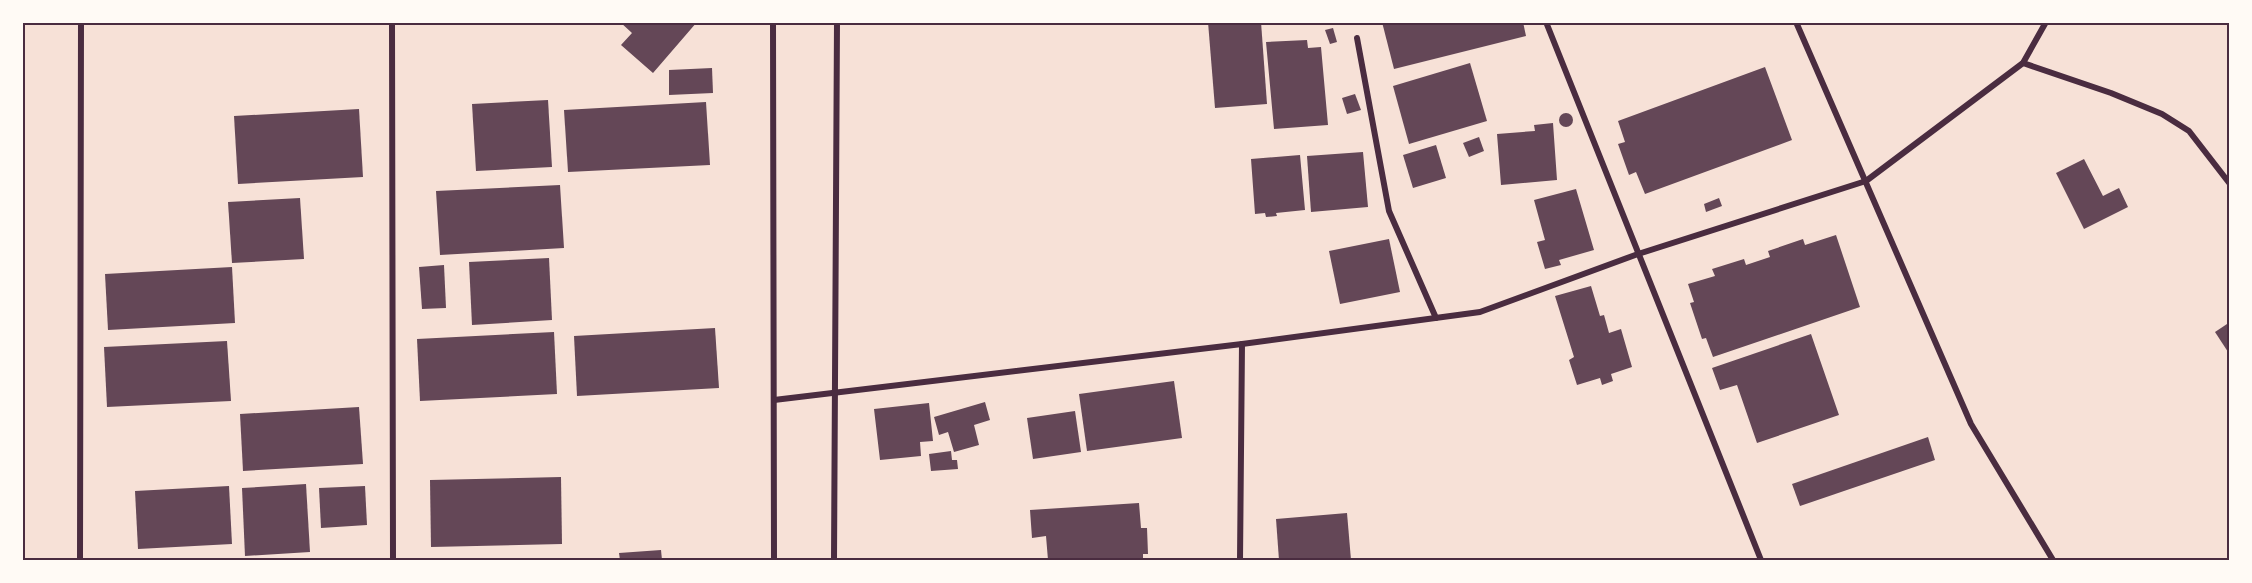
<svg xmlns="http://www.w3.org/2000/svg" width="2252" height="583" viewBox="0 0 2252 583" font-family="'Roboto Condensed',sans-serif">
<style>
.building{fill:#644757}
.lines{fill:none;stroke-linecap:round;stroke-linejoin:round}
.minor{stroke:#4a2c40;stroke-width:6}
.neatline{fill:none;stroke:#4a2c40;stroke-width:2}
</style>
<rect width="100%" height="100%" fill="#f7e1d7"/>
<g class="building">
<polygon points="620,22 697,22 653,73 621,45 632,33"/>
<polygon points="1208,22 1261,22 1267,104 1215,108"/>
<polygon points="1382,22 1523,22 1526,36 1394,69"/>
<polygon points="1333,28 1337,42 1330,44 1325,30"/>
<polygon points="1307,40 1308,48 1321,47 1328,125 1274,129 1266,42"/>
<polygon points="1470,63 1487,121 1409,144 1393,86"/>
<polygon points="1765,67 1792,140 1645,194 1636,172 1629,175 1618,144 1625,142 1618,121"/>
<polygon points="712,68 713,93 669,95 669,70"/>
<polygon points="1355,94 1361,110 1347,114 1342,98"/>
<polygon points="548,100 552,167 476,171 472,104"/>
<polygon points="706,102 710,165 568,172 564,110"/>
<polygon points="359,109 363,177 238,184 234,116"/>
<circle cx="1566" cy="120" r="7"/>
<polygon points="1553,123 1557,180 1501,185 1497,134 1535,131 1534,125"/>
<polygon points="1479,137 1484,151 1469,157 1463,143"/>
<polygon points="1436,145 1446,178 1413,188 1403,155"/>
<polygon points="1363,152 1368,207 1311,212 1307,156"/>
<polygon points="1300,155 1305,210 1276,213 1277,216 1266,217 1265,213 1255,214 1251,159"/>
<polygon points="2084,159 2103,196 2119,188 2128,207 2084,229 2056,173"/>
<polygon points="560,185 564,248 440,255 436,191"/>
<polygon points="1576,189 1594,250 1559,260 1561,265 1545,269 1537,242 1545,240 1534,200"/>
<polygon points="300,198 304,259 232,263 228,202"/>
<polygon points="1719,198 1722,206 1706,212 1704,204"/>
<polygon points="1836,235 1860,307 1713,357 1706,338 1702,339 1690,303 1694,302 1688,284 1715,276 1712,269 1744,259 1746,265 1770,257 1768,251 1803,239 1805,245"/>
<polygon points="1389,239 1400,292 1340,304 1329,251"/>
<polygon points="549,258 552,320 472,325 469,262"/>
<polygon points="444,265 446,308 422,309 419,267"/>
<polygon points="232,267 235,323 108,330 105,274"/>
<polygon points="1591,286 1600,316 1604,315 1609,333 1621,329 1632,367 1611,374 1613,381 1602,385 1600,378 1577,385 1569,360 1574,357 1555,296"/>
<polygon points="2230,322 2230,355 2215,332"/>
<polygon points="715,328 719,388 577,396 574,336"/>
<polygon points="554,332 557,394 420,401 417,339"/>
<polygon points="1811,334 1839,415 1757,443 1737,385 1720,390 1712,368"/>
<polygon points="227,341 231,401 107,407 104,347"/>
<polygon points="1174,381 1182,438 1087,451 1079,394"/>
<polygon points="985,402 990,420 974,425 979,445 954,452 948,432 939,435 934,417"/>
<polygon points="929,403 933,441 920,442 921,456 880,460 874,409"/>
<polygon points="359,407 363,464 243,471 240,414"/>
<polygon points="1075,411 1081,452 1033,459 1027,418"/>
<polygon points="1928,437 1935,460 1800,506 1792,484"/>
<polygon points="951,451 952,460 957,460 958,469 931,471 929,454"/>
<polygon points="561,477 562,544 431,547 430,480"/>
<polygon points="306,484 310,552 245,556 242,488"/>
<polygon points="229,486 232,544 138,549 135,491"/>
<polygon points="365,486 367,525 321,528 319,488"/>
<polygon points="1139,503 1141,528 1147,528 1148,554 1143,554 1143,560 1048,560 1046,536 1032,538 1030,510"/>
<polygon points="1347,513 1351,560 1279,560 1276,519"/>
<polygon points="661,550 662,560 620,560 619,553"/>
</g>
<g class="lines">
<g class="minor">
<polyline points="392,22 393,560"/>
<polyline points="773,22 774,560"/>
<polyline points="1546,22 1761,560"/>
<polyline points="1796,22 1971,424 2053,560"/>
<polyline points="1357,38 1389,211 1436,318"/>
<polyline points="2023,63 2111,93 2162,114 2189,131 2230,184"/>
<polyline points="774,400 1242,344 1480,312 1638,254 1866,181 2023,63 2046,22"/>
<polyline points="80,560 81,22"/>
<polyline points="834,560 837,22"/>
<polyline points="1240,560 1242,344"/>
</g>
</g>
<rect width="2252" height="583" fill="none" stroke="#fffaf5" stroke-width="48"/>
<rect x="24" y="24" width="2204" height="535" class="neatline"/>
</svg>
